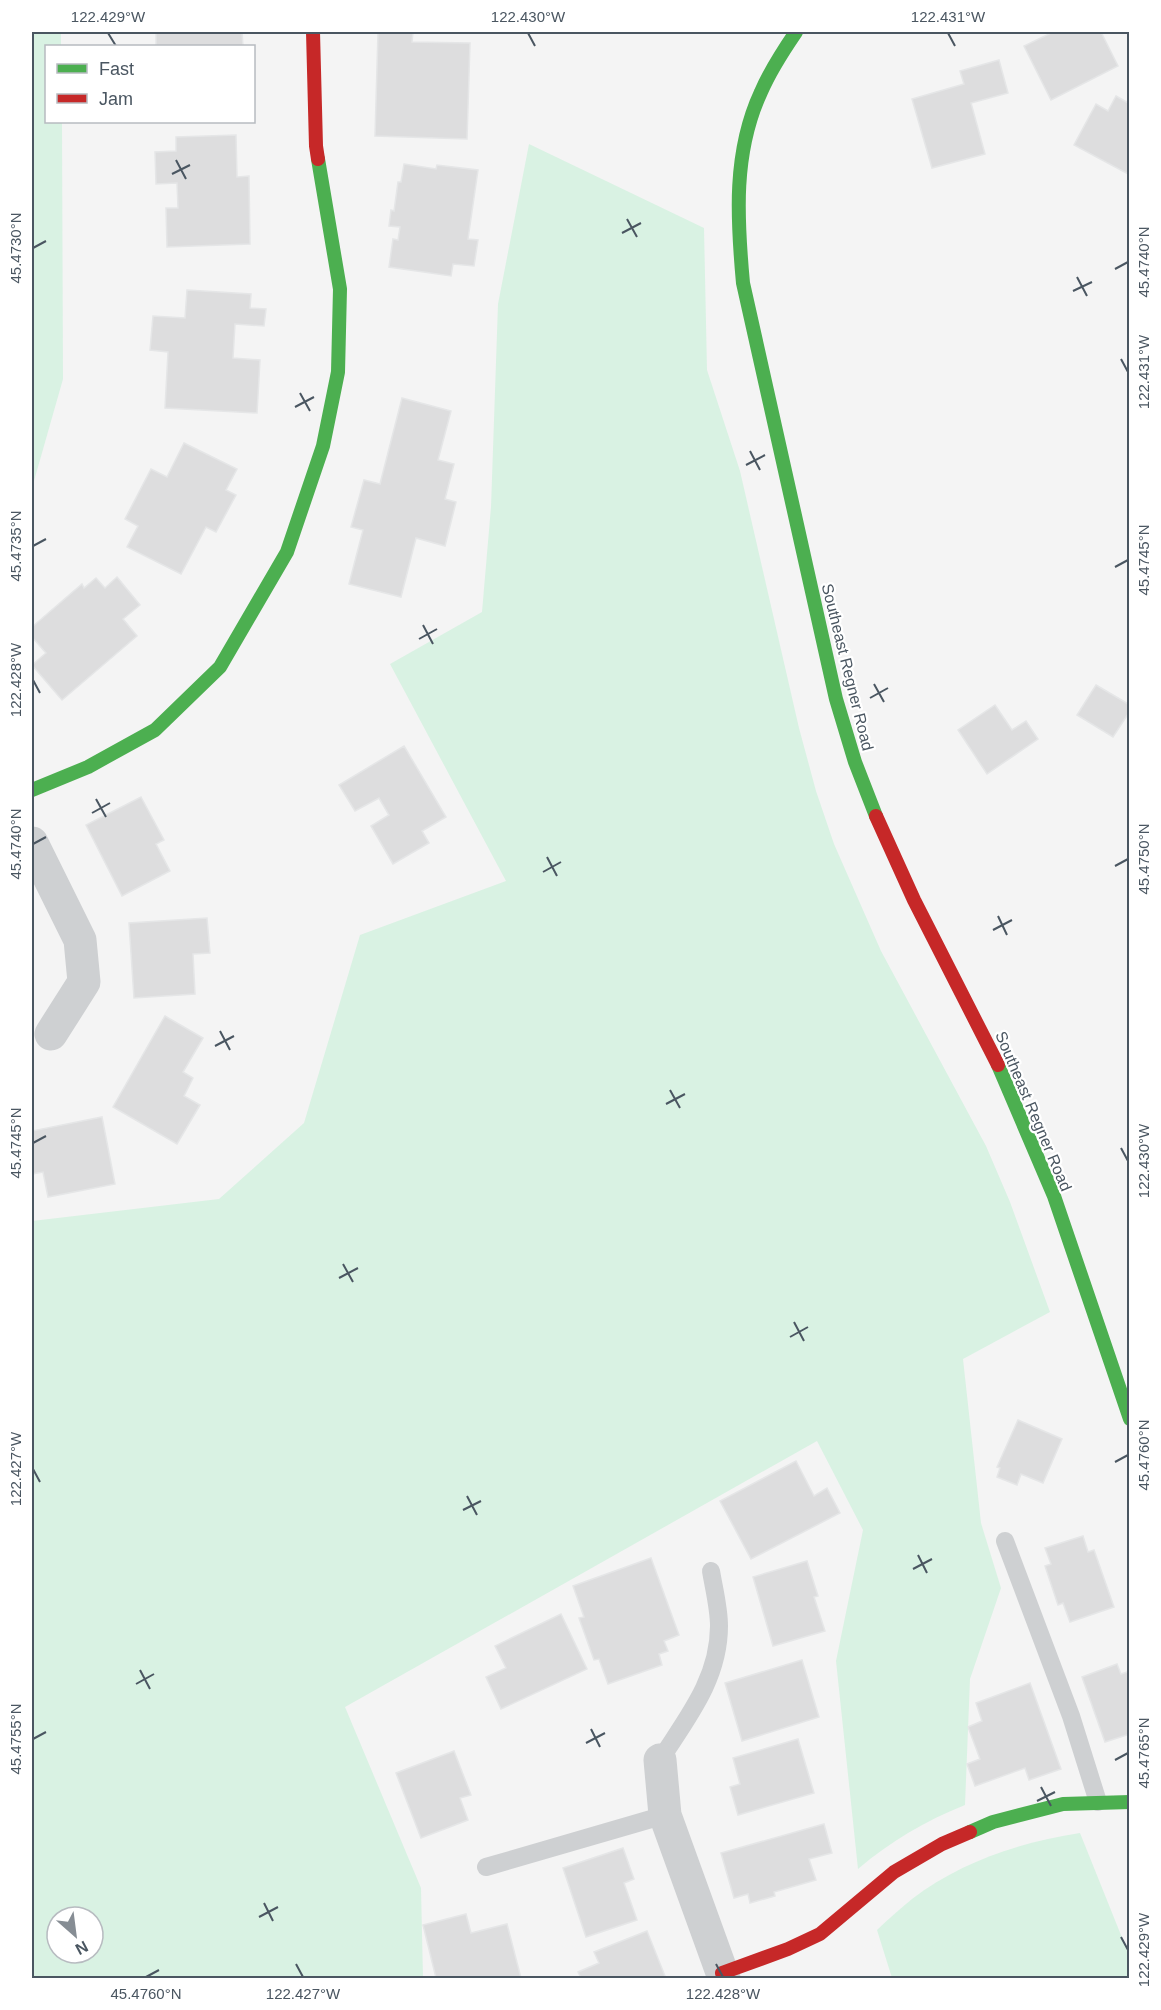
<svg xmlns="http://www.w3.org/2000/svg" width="1161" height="2010" viewBox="0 0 1161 2010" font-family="Helvetica,sans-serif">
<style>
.green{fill:#d9f2e3;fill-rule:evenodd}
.building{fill:#ddddde;stroke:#e5e6e7;stroke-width:1.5}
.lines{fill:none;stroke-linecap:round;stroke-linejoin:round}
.lane{stroke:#ced0d2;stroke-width:18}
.street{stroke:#ced0d2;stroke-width:33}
.fast{stroke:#4caf50;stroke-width:14}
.jam{stroke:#c62828;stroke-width:14}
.ticks{fill:none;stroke:#4a5661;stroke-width:2}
.labels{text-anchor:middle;stroke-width:4.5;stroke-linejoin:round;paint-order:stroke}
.street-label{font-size:16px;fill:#4a5661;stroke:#fff}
.neatline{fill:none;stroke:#4a5661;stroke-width:2}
.ticks-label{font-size:15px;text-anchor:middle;fill:#4a5661}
</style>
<rect width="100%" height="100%" fill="#f4f4f4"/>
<g class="green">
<polygon points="32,32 61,32 61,46 46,46 46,122 62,122 63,379 32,488"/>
<path d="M529,144L704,228L707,370L740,471L799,728L816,791L834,844L881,951L986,1146L1010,1202L1050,1312L963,1359L981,1523L1001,1588L970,1679L965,1805C925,1821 891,1841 858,1869L836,1661L863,1530L817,1441L345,1707L421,1888L423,1978H32V1221L219,1199L304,1123L360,935L506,881L390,664L482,612L491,507L498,304ZM57,1917H93V1953H57Z"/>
<path d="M1080,1833L1129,1955V1978H892L877,1930C888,1919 900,1909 912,1899C960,1862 1021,1842 1080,1833Z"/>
</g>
<g class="building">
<polygon points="156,32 242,32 243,46 156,46"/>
<polygon points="378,32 413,32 412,42 470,43 467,139 375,136"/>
<polygon points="1053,32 1101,32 1118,66 1051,100 1024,46"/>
<polygon points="999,60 1008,93 971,103 985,154 932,168 912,99 964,84 960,71"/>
<polygon points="1116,96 1130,104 1130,175 1074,145 1096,104 1108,111"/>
<polygon points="236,135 237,177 249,176 250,244 167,247 166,208 178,208 177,183 156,184 155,152 176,151 176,137"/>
<polygon points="404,164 436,169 437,165 478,170 468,239 478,240 474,266 453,264 451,276 389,267 393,239 398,240 400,227 389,226 391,210 394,211 398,182 401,182"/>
<polygon points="187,290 251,294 250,308 266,309 264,326 235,324 233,358 260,360 257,413 165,408 168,352 150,350 153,316 185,318"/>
<polygon points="402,398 451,411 438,460 454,464 445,499 456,502 445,546 416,538 401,597 349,584 363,530 351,527 364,480 380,484"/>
<polygon points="184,443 237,469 226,490 236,495 216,532 206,527 181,574 127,547 138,526 125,519 151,469 167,477"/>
<polygon points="117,577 140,605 123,619 137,636 62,700 32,665 46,653 32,637 32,627 82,584 84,588 96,578 105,588"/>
<polygon points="1096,685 1130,705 1130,711 1113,737 1077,715"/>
<polygon points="995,705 1012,730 1026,721 1038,739 987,774 958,730"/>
<polygon points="404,746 446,817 422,831 429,843 393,864 371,826 389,815 379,798 355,811 339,785"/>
<polygon points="141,797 164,840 156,844 170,871 122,896 86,825"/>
<polygon points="207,918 210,953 193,954 195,994 134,998 129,923"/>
<polygon points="165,1016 203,1038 183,1072 193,1078 184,1096 200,1105 177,1144 113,1107"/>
<polygon points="102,1117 115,1184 48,1197 43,1172 32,1174 32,1131"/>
<polygon points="1018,1420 1062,1439 1043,1483 1021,1474 1017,1485 997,1477 1000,1468 997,1467"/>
<polygon points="796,1461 814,1496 827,1488 840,1513 751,1559 720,1501"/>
<polygon points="1083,1536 1088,1552 1094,1550 1114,1607 1070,1622 1063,1603 1058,1605 1045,1566 1051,1564 1045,1548"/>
<polygon points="651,1558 679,1635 664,1641 668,1651 659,1654 662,1665 608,1684 599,1659 594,1660 579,1618 584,1617 573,1586"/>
<polygon points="807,1561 818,1596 814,1597 825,1631 773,1646 753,1577"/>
<polygon points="561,1614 587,1669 501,1709 486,1677 506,1668 495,1646"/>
<polygon points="802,1660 819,1717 742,1741 725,1683"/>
<polygon points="1117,1664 1121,1674 1130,1671 1130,1734 1105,1742 1082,1677"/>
<polygon points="1030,1683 1061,1769 1029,1780 1025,1768 975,1786 967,1764 980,1759 968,1727 982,1721 976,1703"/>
<polygon points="798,1739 814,1793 738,1815 730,1787 740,1784 733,1758"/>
<polygon points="454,1751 471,1795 460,1798 468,1820 421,1838 396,1773"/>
<polygon points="824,1824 832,1853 809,1859 816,1880 774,1892 775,1896 750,1903 748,1894 734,1898 721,1853"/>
<polygon points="623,1848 634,1879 624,1883 637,1920 586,1937 563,1868"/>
<polygon points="466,1914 471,1933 507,1924 521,1978 436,1978 423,1925"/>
<polygon points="647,1931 665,1976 660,1978 581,1978 578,1972 599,1963 594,1952"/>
</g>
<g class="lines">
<g class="lane">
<polyline points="1005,1541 1071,1716 1098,1802"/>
<path d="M660,1760C687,1718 719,1679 719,1626C719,1608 714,1589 711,1571"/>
<polyline points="486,1867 665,1815"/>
</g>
<g class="street">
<polyline points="32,843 80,940 84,982 51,1034"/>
<polyline points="660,1760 665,1815 724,1978"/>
</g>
<g class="fast">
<path d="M796,32C783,51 770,71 761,92C733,152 737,218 743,283L836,699L855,762L876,816"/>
<polyline points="32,790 88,767 155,730 220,667 287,552 323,446 338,372 340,289 318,159"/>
<polyline points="998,1065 1054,1196 1130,1419"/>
<polyline points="970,1832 993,1822 1063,1804 1130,1802"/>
</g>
<g class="jam">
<polyline points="313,32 316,146 318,159"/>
<polyline points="876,816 914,900 998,1065"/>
<polyline points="722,1973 788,1949 820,1934 894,1872 942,1844 970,1832"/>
</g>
</g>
<path class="ticks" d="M108,33L116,46M528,33L535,46M948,33L955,46M176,160L186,179M172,174L190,165M627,219L637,237M622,233L641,223M33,248L46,241M1115,269L1128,262M1077,277L1087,296M1073,291L1092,282M1121,359L1128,372M300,393L310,411M295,407L314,397M750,451L760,470M746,465L765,455M33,546L46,539M1115,567L1128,560M423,625L433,644M419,639L437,629M33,680L40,693M874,684L884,702M870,698L888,688M96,799L106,817M92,813L110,803M33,844L46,837M547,857L557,876M1115,866L1128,859M543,872L561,862M998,916L1007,935M993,930L1012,920M220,1031L230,1050M215,1046L234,1036M670,1090L680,1108M666,1104L685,1094M33,1143L46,1136M1121,1148L1128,1161M343,1264L353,1282M339,1278L358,1268M794,1322L804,1341M790,1337L808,1327M1115,1462L1128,1455M33,1469L40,1482M467,1496L477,1515M463,1510L481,1501M918,1555L927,1573M913,1569L932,1559M140,1670L150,1689M136,1684L154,1674M591,1729L600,1747M33,1739L46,1732M586,1743L605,1733M1115,1760L1128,1753M1041,1787L1051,1806M1037,1801L1055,1792M264,1903L273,1921M259,1917L278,1907M1121,1937L1128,1950M296,1964L303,1977M716,1964L723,1977M146,1977L159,1970"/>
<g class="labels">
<g class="street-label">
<text transform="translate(848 667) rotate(76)" y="6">Southeast Regner Road</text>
<text transform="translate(1034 1111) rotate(67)" y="6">Southeast Regner Road</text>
</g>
</g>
<rect width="1161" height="2010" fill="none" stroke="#ffffff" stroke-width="66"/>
<rect x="45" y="45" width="210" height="78" fill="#ffffff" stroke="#b7bbc0" stroke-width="1.5"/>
<rect x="57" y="64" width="30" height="9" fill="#4caf50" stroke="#b7bbc0" stroke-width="1.5"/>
<text x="99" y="75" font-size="18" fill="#4a5661">Fast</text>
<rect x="57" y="94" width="30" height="9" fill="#c62828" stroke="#b7bbc0" stroke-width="1.5"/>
<text x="99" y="105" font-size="18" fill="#4a5661">Jam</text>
<g transform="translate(75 1935) rotate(152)"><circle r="28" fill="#ffffff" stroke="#b7bbc0" stroke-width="1.5"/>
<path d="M0-4.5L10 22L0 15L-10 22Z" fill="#868d94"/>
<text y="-9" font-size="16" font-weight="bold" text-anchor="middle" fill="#4a5661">N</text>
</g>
<rect x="33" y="33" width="1095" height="1944" class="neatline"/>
<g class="ticks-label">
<text x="108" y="22">122.429°W</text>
<text x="528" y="22">122.430°W</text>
<text x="948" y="22">122.431°W</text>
<text transform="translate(16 248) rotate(-90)" y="5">45.4730°N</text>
<text transform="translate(1144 262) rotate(-90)" y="5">45.4740°N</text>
<text transform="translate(1144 372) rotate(-90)" y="5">122.431°W</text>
<text transform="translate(16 546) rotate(-90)" y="5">45.4735°N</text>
<text transform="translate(1144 560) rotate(-90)" y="5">45.4745°N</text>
<text transform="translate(16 680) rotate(-90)" y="5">122.428°W</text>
<text transform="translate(16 844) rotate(-90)" y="5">45.4740°N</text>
<text transform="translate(1144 859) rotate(-90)" y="5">45.4750°N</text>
<text transform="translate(16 1143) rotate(-90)" y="5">45.4745°N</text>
<text transform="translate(1144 1161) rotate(-90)" y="5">122.430°W</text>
<text transform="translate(1144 1455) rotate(-90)" y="5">45.4760°N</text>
<text transform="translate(16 1469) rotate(-90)" y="5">122.427°W</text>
<text transform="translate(16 1739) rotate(-90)" y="5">45.4755°N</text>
<text transform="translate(1144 1753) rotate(-90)" y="5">45.4765°N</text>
<text transform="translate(1144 1950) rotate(-90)" y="5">122.429°W</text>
<text x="146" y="1999">45.4760°N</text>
<text x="303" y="1999">122.427°W</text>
<text x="723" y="1999">122.428°W</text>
</g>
</svg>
